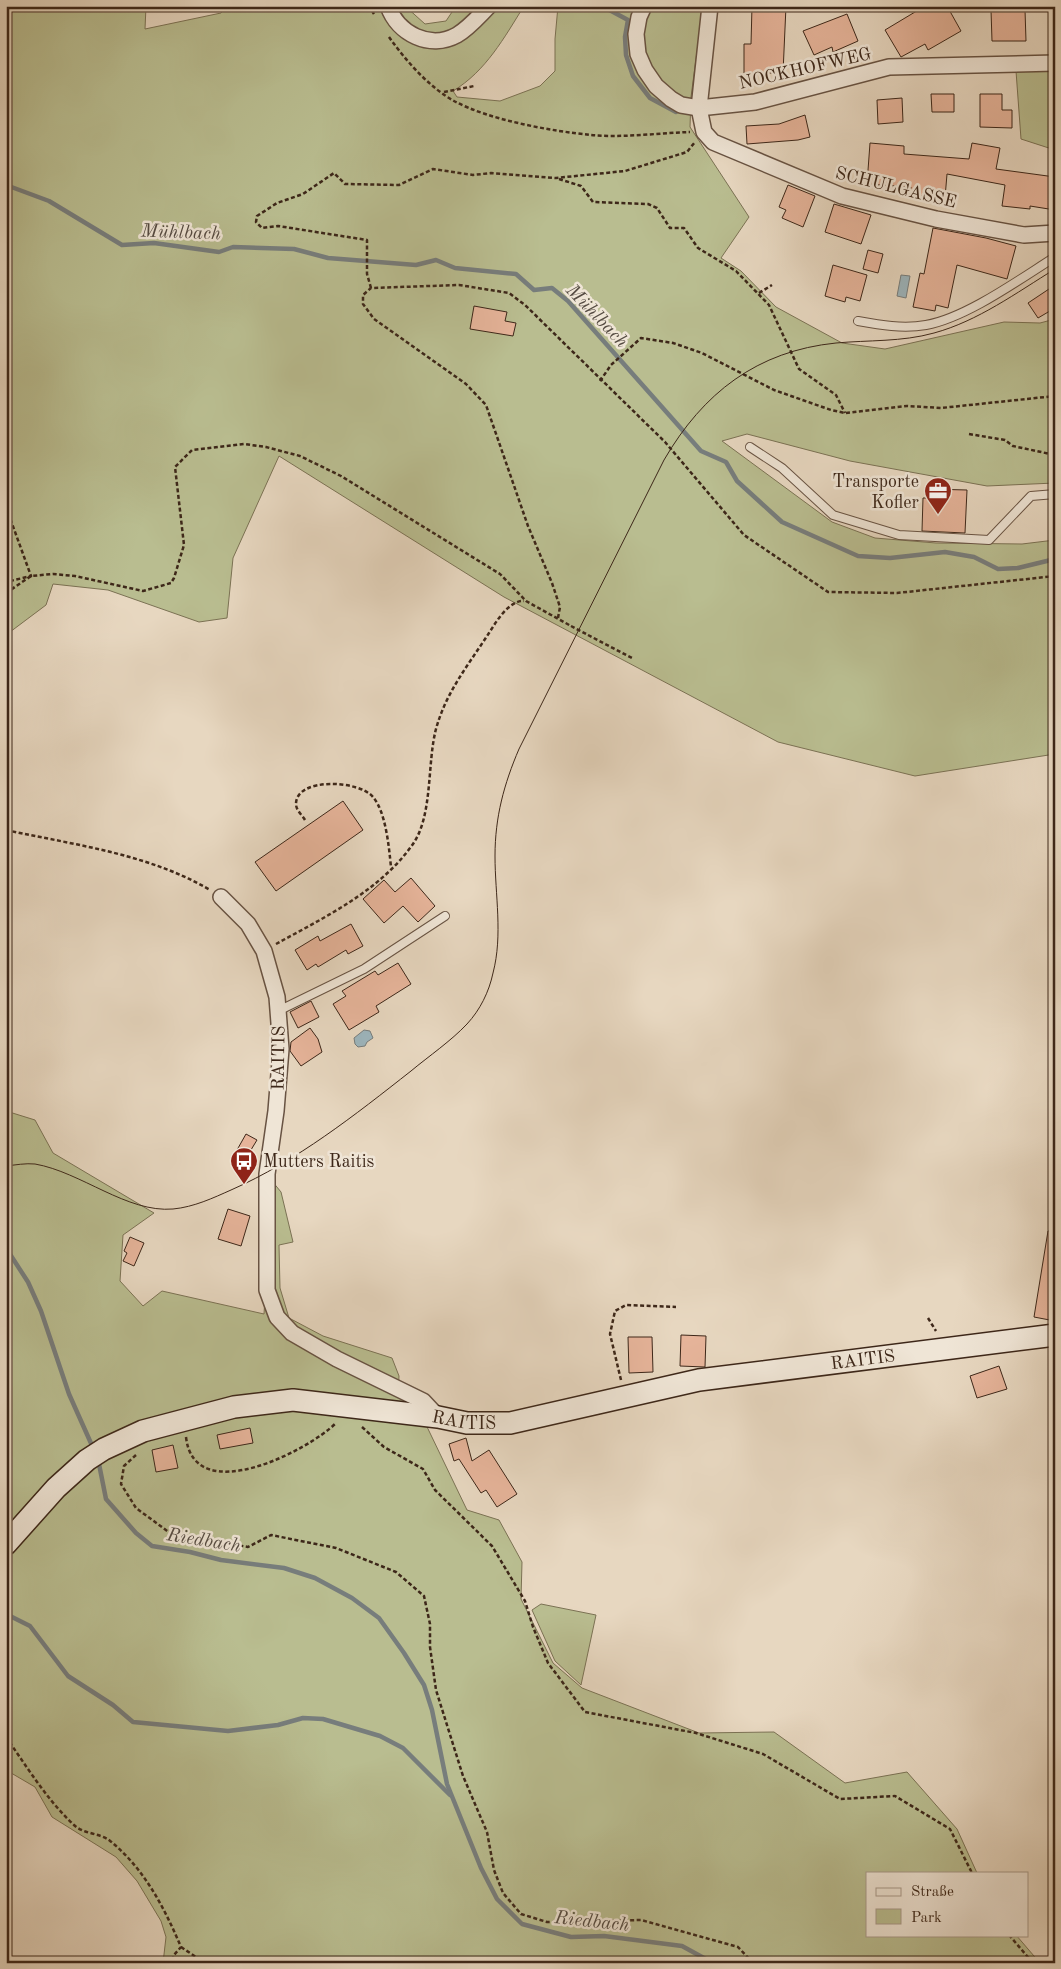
<svg xmlns="http://www.w3.org/2000/svg" width="1061" height="1969" viewBox="0 0 1061 1969" font-family="'Old Standard TT',serif">
<style>
.green{fill:#b9bd90;stroke:#7b7254}
.water{fill:#9db6be;stroke:#777d7c}
.lines{fill:none;stroke-linecap:round;stroke-linejoin:round}
.stream{stroke:#777d7c;stroke-width:4.5}
.building{fill:#e6b49a;stroke:#3d2719}
.lane-casing{stroke:#685343;stroke-width:10}
.street-casing{stroke:#685343;stroke-width:18}
.secondary-casing{stroke:#3d2719;stroke-width:24}
.path{stroke:#3d2719;stroke-width:2.5;stroke-dasharray:4 2.5;stroke-linecap:butt}
.lane{stroke:#efe5d6;stroke-width:8}
.street{stroke:#efe5d6;stroke-width:15}
.secondary{stroke:#efe5d6;stroke-width:21}
.tram{stroke:#3d2719;stroke-width:1}
.path-bridge{stroke:#3d2719;stroke-width:2.5;stroke-dasharray:4 2.5;stroke-linecap:butt}
.labels{text-anchor:middle;stroke-width:5;stroke-linejoin:round;paint-order:stroke}
.street-label{font-size:18px;fill:#3d2719;stroke:#efe5d6}
.poi-label{font-size:18px;fill:#3d2719;stroke:#efe5d6;text-anchor:end}
.water-label{font-size:19px;font-style:italic;fill:#554b42;stroke:#efe5d6}
</style>
<rect width="100%" height="100%" fill="#e7d7c0"/>
<filter id="stains"><feTurbulence type="fractalNoise" baseFrequency=".004" numOctaves="4"/><feColorMatrix values="0 0 0 0 .2 0 0 0 0 .09 0 0 0 0 .02 0 0 0 .5 -.17"/></filter>
<radialGradient id="worn" r=".72"><stop offset=".6" stop-color="#630" stop-opacity="0"/><stop offset="1" stop-color="#630" stop-opacity=".3"/></radialGradient>
<g class="green">
<path d="M6,6H146L145,29L221,13L226,6H405L425,24L446,21L456,6H524C504,38 486,71 453,91L457,97L500,101L540,86L555,71V39L558,6H703L691,97L690,127L749,217L721,258L741,271L776,307L842,343L885,349L1004,322L1040,323L1055,319V483L987,486L850,461L747,434L722,441L832,522L875,538L936,543L1022,544L1055,540V754L915,776L778,742L504,597L279,456L233,558L227,618L199,622L108,590L53,584L46,605L6,635Z"/>
<polygon points="1016,71 1055,71 1055,150 1021,139"/>
<polygon points="6,1111 35,1120 53,1153 154,1213 123,1235 120,1281 143,1306 162,1291 264,1314 272,1181 281,1192 293,1242 279,1245 280,1288 289,1318 323,1336 392,1358 399,1376 398,1396 417,1406 467,1510 499,1520 522,1562 521,1599 553,1663 582,1688 699,1733 774,1732 845,1783 907,1772 957,1829 977,1873 867,1873 867,1935 1016,1935 1040,1963 163,1963 166,1937 161,1921 137,1881 116,1857 52,1817 35,1787 6,1770 6,1557 31,1527 6,1527"/>
<polygon points="541,1604 596,1615 581,1685 555,1661 532,1610"/>
</g>
<g class="water">
<polygon points="901,275 910,276 906,298 897,296"/>
<polygon points="364,1030 370,1031 373,1038 367,1042 365,1046 358,1047 355,1044 354,1038"/>
</g>
<g class="lines">
<g class="stream">
<polyline points="602,6 628,20 625,37 626,55 633,76 650,98 676,112"/>
<polyline points="6,185 49,201 122,245 154,243 219,252 233,247 294,249 328,258 416,265 436,260 455,268 516,274 534,290 552,288 568,301 701,451 726,462 737,481 782,522 858,556 890,558 945,552 974,557 998,569 1018,568 1055,559"/>
<polyline points="6,1248 28,1282 41,1311 69,1394 94,1450"/>
<polyline points="98,1459 106,1499 136,1533 152,1546 190,1552 221,1560 284,1568 315,1578 352,1598 379,1618 404,1653 424,1685 432,1710 447,1784 481,1868 497,1899 522,1924 571,1937 604,1936 682,1946 713,1963"/>
<polyline points="6,1614 30,1626 68,1676 113,1705 133,1722 228,1731 278,1725 303,1718 323,1719 380,1736 403,1748 450,1795"/>
</g>
</g>
<g class="building">
<polygon points="752,6 786,6 783,73 744,73 744,44 751,44"/>
<polygon points="925,6 947,6 961,31 928,50 925,44 901,57 885,30"/>
<polygon points="991,10 1025,10 1026,41 992,41"/>
<polygon points="847,14 858,41 833,52 832,47 814,55 803,31"/>
<polygon points="931,94 954,94 954,112 932,112"/>
<polygon points="980,94 1002,94 1002,110 1012,110 1012,128 980,127"/>
<polygon points="902,98 903,122 878,124 877,100"/>
<polygon points="805,115 810,137 798,140 747,144 746,126 779,124"/>
<polygon points="870,143 904,146 904,154 969,159 972,143 1000,148 996,169 1055,177 1055,210 1030,206 1030,209 1002,206 1005,185 947,174 945,198 910,195 911,187 867,184"/>
<polygon points="788,185 815,196 803,227 782,218 786,210 779,207"/>
<polygon points="834,204 871,215 861,244 825,232"/>
<polygon points="933,228 986,238 1016,246 1007,279 957,265 948,308 936,305 935,311 913,307 920,273 924,274"/>
<polygon points="868,250 883,254 878,273 863,269"/>
<polygon points="833,265 867,275 860,301 846,297 845,302 825,296"/>
<polygon points="1055,285 1055,308 1038,318 1028,303"/>
<polygon points="474,306 507,312 505,321 516,323 513,336 470,329"/>
<polygon points="929,489 967,490 965,533 922,531 923,498 928,498"/>
<polygon points="343,801 363,830 276,891 255,862"/>
<polygon points="411,878 435,906 418,922 403,906 384,923 363,899 384,880 395,892"/>
<polygon points="351,924 363,946 348,954 346,950 318,967 316,964 307,970 295,950 318,936 320,941"/>
<polygon points="398,963 411,984 376,1006 379,1012 349,1030 333,1004 346,996 342,991 375,971 378,975"/>
<polygon points="311,1001 319,1017 298,1028 290,1012"/>
<polygon points="310,1028 318,1039 322,1052 301,1066 290,1051 291,1042"/>
<polygon points="246,1134 257,1140 243,1163 233,1157"/>
<polygon points="228,1209 250,1216 241,1246 218,1239"/>
<polygon points="1048,1231 1055,1231 1055,1321 1034,1317"/>
<polygon points="130,1237 144,1243 134,1266 123,1261 127,1253 124,1251"/>
<polygon points="681,1335 706,1336 705,1367 680,1366"/>
<polygon points="628,1337 652,1337 653,1372 629,1373"/>
<polygon points="999,1366 1007,1389 977,1398 970,1376"/>
<polygon points="250,1428 253,1443 220,1449 217,1435"/>
<polygon points="466,1438 472,1461 489,1450 517,1494 497,1507 486,1490 481,1493 459,1459 454,1461 449,1444"/>
<polygon points="173,1445 178,1468 156,1472 152,1450"/>
</g>
<g class="lines">
<g class="lane-casing">
<g id="lane">
<path d="M858,321C880,325 903,329 926,325C966,318 1020,279 1055,257"/>
<polyline points="750,447 782,468 833,515 899,535 989,540 1031,496 1055,494"/>
<polyline points="278,1011 364,969 445,916"/>
</g>
</g>
<g class="street-casing">
<g id="street">
<path d="M388,6C398,34 430,50 457,35C469,28 479,16 489,6"/>
<polyline points="644,6 639,17 636,34 638,54 645,70 656,86 671,99 681,105 699,108 755,102 889,67 1055,63"/>
<polyline points="710,6 699,108 704,132 713,142 842,196 936,219 1024,235 1055,233"/>
<polyline points="221,897 248,924 264,951 277,997 281,1049 276,1111 267,1174 267,1290 277,1317 292,1333 337,1359 423,1401 438,1417"/>
</g>
</g>
<g class="secondary-casing">
<g id="secondary">
<path id="s1" d="M6,1544L56,1488L87,1460L104,1449L143,1431L234,1407L293,1400L438,1417L467,1423H510L699,1380L1055,1335"/>
</g>
</g>
<g class="path">
<polyline points="109,6 125,6"/>
<polyline points="369,6 374,14"/>
<path d="M389,37C406,61 429,87 454,101C489,120 551,131 591,135C623,138 658,133 690,132"/>
<polyline points="444,92 474,86"/>
<polyline points="559,179 581,186 593,202 648,204 657,208 670,228 684,228 698,248 736,271 769,305 799,369 836,395 845,413"/>
<polyline points="371,288 367,274 367,240 278,226 262,228 256,222 257,216 277,203 303,194 334,173 345,184 399,185 433,169 473,175 491,173 556,178 625,171 687,152 695,142"/>
<polyline points="759,293 772,285"/>
<polyline points="600,381 611,365 641,338 673,343 702,353 774,390 831,410 845,413 907,406 941,408 1055,396"/>
<polyline points="1050,420 1055,419"/>
<polyline points="969,434 1005,440 1013,446 1055,455"/>
<polyline points="6,507 31,576 6,582"/>
<polyline points="6,593 31,576 53,574 75,576 143,591 171,583 174,578 184,545 175,467 192,450 244,444 266,447 300,456 341,476 500,574 526,601 571,626"/>
<polyline points="558,618 560,607 552,583 528,526 486,405 466,384 374,319 363,304 363,295 371,288 459,285 509,293 525,305 665,442 744,535 828,592 897,593 1055,576"/>
<polyline points="588,635 632,658"/>
<path d="M305,820C302,815 296,810 296,804C296,777 359,780 373,797C386,812 389,848 391,867"/>
<path d="M6,830C75,845 149,854 210,890"/>
<path d="M276,944C325,917 380,891 413,844C433,815 427,763 436,729C446,692 469,664 489,633C496,622 509,600 524,601"/>
<polyline points="928,1318 936,1331"/>
<polyline points="621,1380 610,1334 615,1311 626,1305 676,1307"/>
<polyline points="362,1427 384,1447 423,1469 435,1490 492,1546 525,1601 533,1627 548,1663 585,1712 696,1733 763,1754 840,1799 895,1796 950,1829 972,1873"/>
<path d="M186,1437C194,1509 308,1451 336,1423"/>
<polyline points="136,1455 124,1466 121,1484 136,1508 170,1533 248,1547 271,1535 336,1548 396,1572 424,1596 430,1624 430,1647 436,1690 463,1776 487,1832 494,1870 503,1893 521,1914 547,1922 641,1920 738,1947 753,1963"/>
<path d="M6,1737C27,1767 47,1800 74,1825C83,1834 99,1833 109,1840C144,1868 164,1907 181,1947L174,1955L172,1963"/>
<polyline points="1009,1935 1033,1963"/>
<polyline points="181,1947 205,1963"/>
</g>
<use href="#lane" class="lane"/>
<use href="#street" class="street"/>
<use href="#secondary" class="secondary"/>
<path class="tram" d="M6,1166C15,1165 26,1163 35,1164C81,1172 127,1213 173,1209C194,1207 213,1198 231,1190C297,1161 355,1115 411,1071C429,1056 451,1041 467,1024C480,1010 489,992 493,973C503,935 495,895 495,856C495,817 504,784 519,749L664,460C703,393 757,351 836,343C868,340 902,342 934,333C978,321 1016,293 1055,269"/>
<polyline class="path-bridge" points="571,626 588,635"/>
</g>
<defs>
<g id="office-pin" transform="scale(1.4375)"><path d="M0 17L-7.5 6A9.5 9.5 0 1 1 7.5 6Z" fill="#8f2418" stroke="#efe5d6"/><path d="M-6-3h4V-5.5h4V-3h4V5H-6ZM-1-4.5V-3h2v-1.5ZM-6 0V1H6V0Z" fill="#fff"/></g>
<g id="bus-pin" transform="scale(1.4375)"><path d="M0 17L-7.5 6A9.5 9.5 0 1 1 7.5 6Z" fill="#8f2418" stroke="#efe5d6"/><path d="M-5-6H5V4H4V6H2V4H-2V6H-4V4H-5ZM-3.5-4V0h7V-4ZM-3.5 1.2v1.5H-2V1.2ZM2 1.2v1.5H3.5V1.2Z" fill="#fff"/></g>
</defs>
<g fill-rule="evenodd">
<use href="#office-pin" x="938" y="491"/>
<use href="#bus-pin" x="244" y="1161"/>
</g>
<g class="labels">
<g class="street-label">
<text transform="translate(805 68) rotate(-13)" y="6">NOCKHOFWEG</text>
<text transform="translate(896 187) rotate(14)" y="6">SCHULGASSE</text>
<text transform="translate(278 1058) rotate(-89)" y="6">RAITIS</text>
<text dy="6" stroke="none"><textPath href="#s1" startOffset="911">RAITIS</textPath></text>
<text dy="6" stroke="none"><textPath href="#s1" startOffset="506">RAITIS</textPath></text>
</g>
<g class="poi-label">
<text x="919" y="487">Transporte<tspan x="919" dy="21">Kofler</tspan></text>
<text x="263" y="1167" text-anchor="start">Mutters Raitis</text>
</g>
<g class="water-label">
<text transform="translate(181 231) rotate(2)" y="7">Mühlbach</text>
<text transform="translate(598 315) rotate(46)" y="7">Mühlbach</text>
<text transform="translate(204 1539) rotate(9)" y="7">Riedbach</text>
<text transform="translate(592 1920) rotate(6)" y="7">Riedbach</text>
</g>
</g>
<rect width="1061" height="1969" fill="none" stroke="#e7d7c0" stroke-width="25"/>
<rect x="8" y="8" width="1046" height="1954" fill="none" stroke="#3d2719" stroke-width="2.5"/>
<rect x="12" y="12" width="1036" height="1944" fill="none" stroke="#3d2719"/>
<rect x="866" y="1872" width="162" height="65" fill="#efe5d6" stroke="#a8998a"/>
<rect x="876" y="1888" width="25" height="8" fill="#efe5d6" stroke="#a8998a"/>
<text x="911" y="1896" font-size="15" fill="#3d2719">Straße</text>
<rect x="876" y="1909" width="25" height="15" fill="#b9bd90" stroke="#a8998a"/>
<text x="911" y="1922" font-size="15" fill="#3d2719">Park</text>
<rect width="100%" height="100%" filter="url(#stains)"/>
<rect width="100%" height="100%" fill="url(#worn)"/>
</svg>
